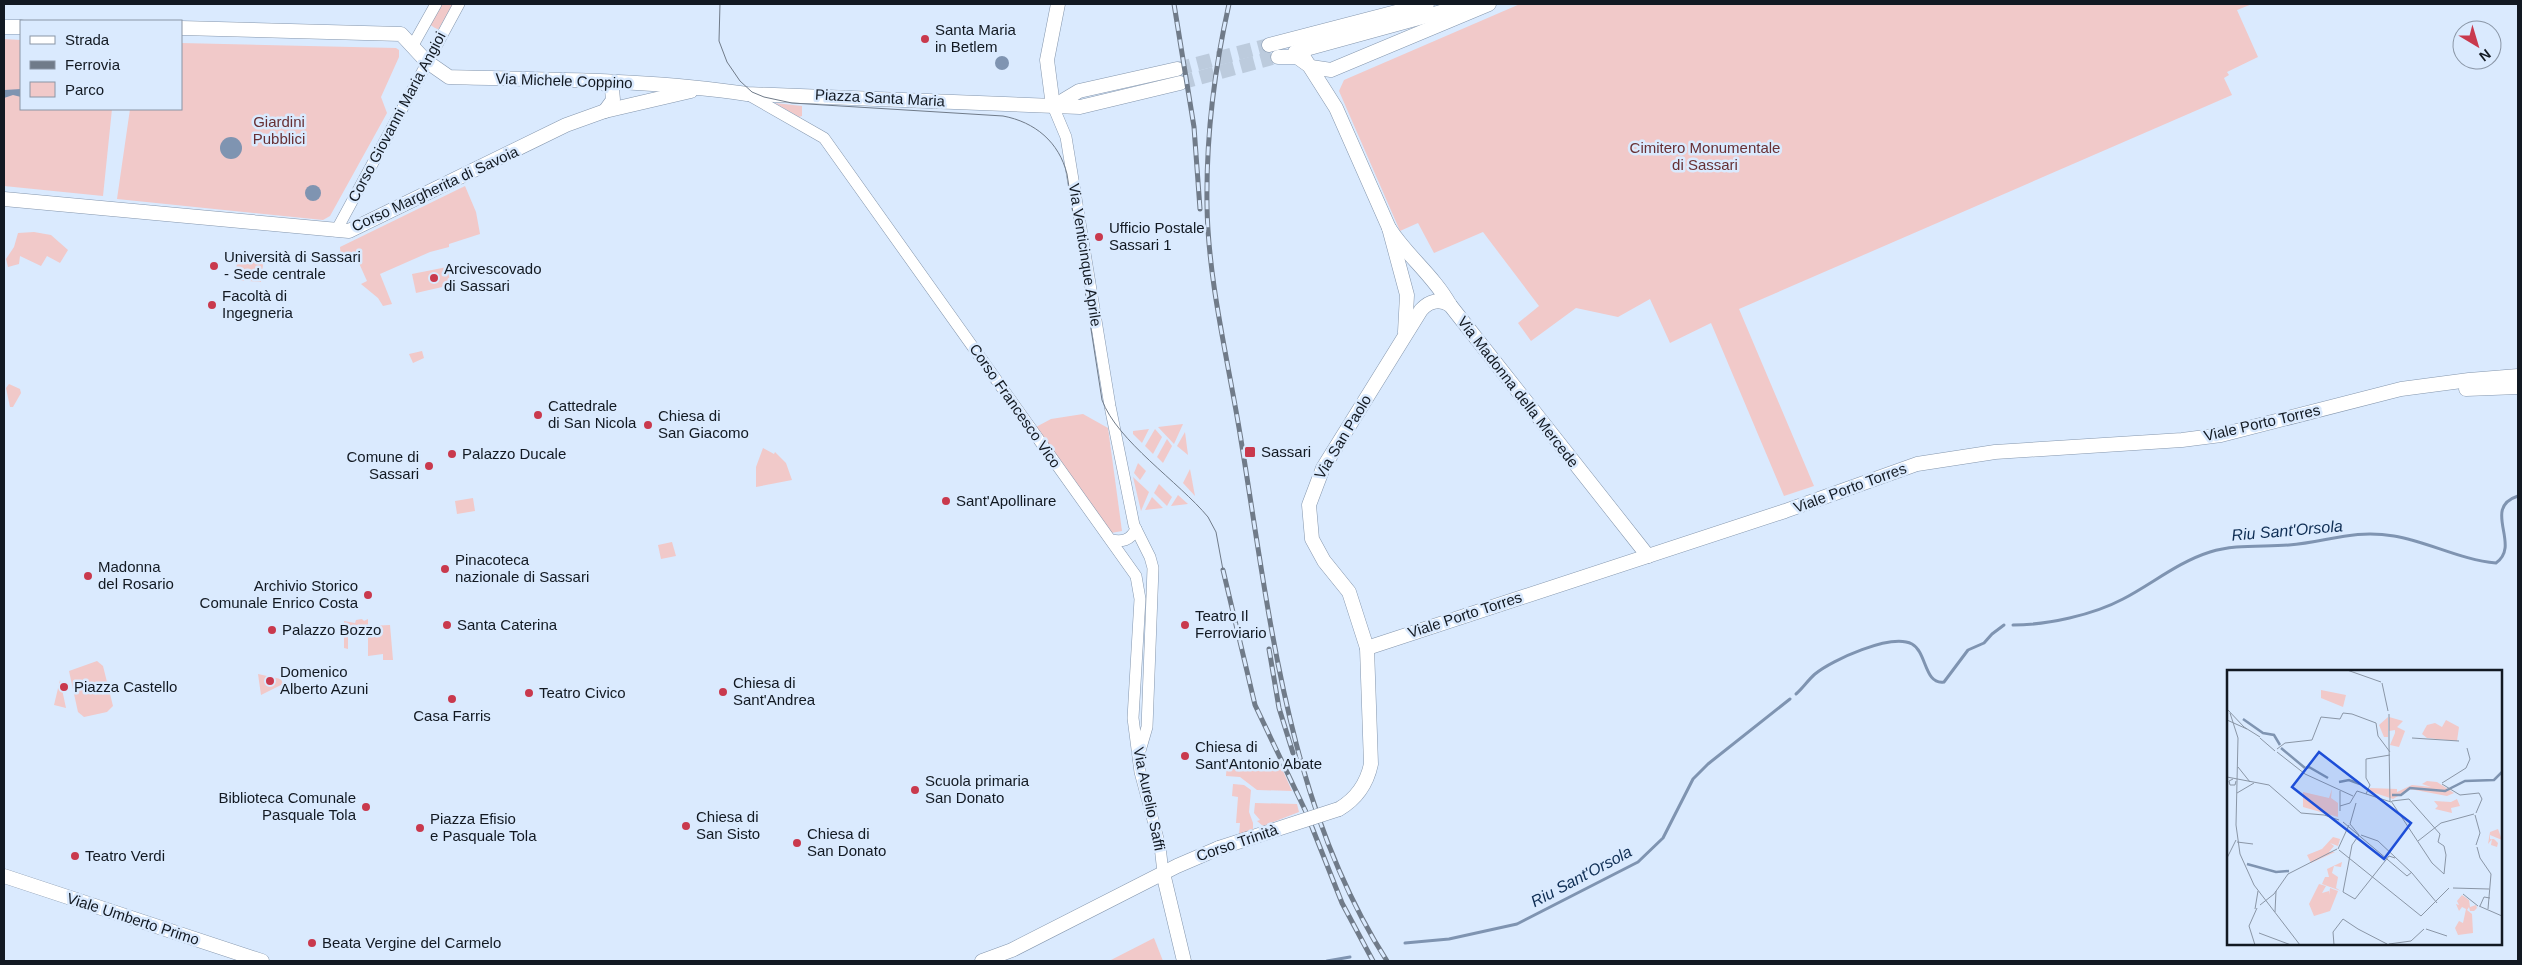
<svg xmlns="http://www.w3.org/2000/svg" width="2522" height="965" viewBox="0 0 2522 965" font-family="Helvetica,sans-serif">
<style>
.green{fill:#f1c9c9}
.water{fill:#7f94b1}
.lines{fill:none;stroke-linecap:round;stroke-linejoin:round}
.stream{stroke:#7f94b1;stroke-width:3}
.major-tunnel{stroke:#bccbdd;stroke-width:14;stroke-dasharray:14 7;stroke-linecap:butt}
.minor-casing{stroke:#8496ad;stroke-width:12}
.major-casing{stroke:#8496ad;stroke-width:15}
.minor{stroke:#fff;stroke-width:11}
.major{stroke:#fff;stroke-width:14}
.tram{stroke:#707b89;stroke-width:1}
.rail-casing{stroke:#707b89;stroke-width:5}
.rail{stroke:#daeafe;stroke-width:3;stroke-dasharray:9;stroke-linecap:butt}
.major-bridge-casing{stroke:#8496ad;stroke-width:15;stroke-linecap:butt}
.major-bridge{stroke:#fff;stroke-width:14}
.poi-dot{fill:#c9394d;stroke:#daeafe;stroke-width:2}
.labels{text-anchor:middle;stroke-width:5;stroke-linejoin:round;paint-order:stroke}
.poi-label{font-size:15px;fill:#121922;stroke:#daeafe;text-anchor:start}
.street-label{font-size:15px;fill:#121922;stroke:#daeafe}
.park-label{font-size:15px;fill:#673034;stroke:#daeafe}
.water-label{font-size:16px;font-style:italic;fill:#0f2e54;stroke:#daeafe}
.inset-river{fill:none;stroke:#7f94b1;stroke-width:2.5}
.inset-road{fill:none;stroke:#8a96a6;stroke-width:1}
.view{fill:#1d4ed8;fill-opacity:0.15;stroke:#1d4ed8;stroke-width:2.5}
.inset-edge{fill:none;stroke:#121922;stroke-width:2.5}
</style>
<rect width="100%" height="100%" fill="#daeafe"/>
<g class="green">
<polygon points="441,4 453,4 438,30 429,24"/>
<polygon points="1520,4 2252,4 2237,10 2258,57 2227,72 2229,75 2224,78 2232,95 1739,309 1814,486 1784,496 1711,323 1670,343 1650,299 1618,317 1576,308 1531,341 1518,323 1539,306 1483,232 1434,253 1418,223 1400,231 1339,91 1344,80"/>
<polygon points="4,39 21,40 21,109 112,109 103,196 4,186"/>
<polygon points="181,43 396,48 399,50 399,57 381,97 387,113 330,216 323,220 117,199 130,109 181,109"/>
<polygon points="775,103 802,106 802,116 799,117"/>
<polygon points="465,186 476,212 480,234 449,244 449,247 430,252 380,274 392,304 383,306 378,298 361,284 367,281 354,252 341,258 340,247"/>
<polygon points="34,232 51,235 68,250 60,263 47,256 41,266 20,256 19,264 8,267 6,259 14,247 18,233"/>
<polygon points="238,254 264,256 261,282 235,280"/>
<polygon points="447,267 451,285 416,293 412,274"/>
<polygon points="422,351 424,358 413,363 409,354"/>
<polygon points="9,384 20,389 21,393 13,407 10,407 6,388"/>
<polygon points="1083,414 1108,428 1122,531 1111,533 1036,427 1051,419"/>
<polygon points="1183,424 1174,444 1158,427"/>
<polygon points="1149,429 1142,443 1133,434 1133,431"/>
<polygon points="1155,429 1162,437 1153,454 1145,446"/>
<polygon points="1185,432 1188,455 1177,446"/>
<polygon points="1167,439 1172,446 1163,463 1157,457"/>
<polygon points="763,448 774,454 775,452 786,463 792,480 756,487 756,467"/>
<polygon points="1138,463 1146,471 1140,480 1134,473"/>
<polygon points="1190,469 1195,496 1183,483"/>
<polygon points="1133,477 1149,492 1141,511"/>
<polygon points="1159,484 1172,497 1167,506 1154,493"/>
<polygon points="1178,495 1188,504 1171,506"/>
<polygon points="1152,497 1163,508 1145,510"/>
<polygon points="473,498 475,511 457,514 455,501"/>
<polygon points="672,542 676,556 661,559 658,545"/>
<polygon points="362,619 364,621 368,619 368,626 390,625 393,660 383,660 383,654 368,656 368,634 348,634 348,649 344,648 344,621 355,623 356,620"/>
<polygon points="97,661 103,666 113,706 107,712 84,717 78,712 69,671"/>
<polygon points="258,674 281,679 283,684 261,695"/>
<polygon points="60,680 66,708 54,705"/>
<polygon points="1227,761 1277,764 1283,771 1292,791 1257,790 1240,777 1226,776"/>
<polygon points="1233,784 1244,785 1251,790 1249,812 1253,823 1253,829 1239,835 1240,823 1236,823 1238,797 1232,796"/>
<polygon points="1255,803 1297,804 1299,812 1263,826 1257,821 1260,820 1254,813"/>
<polygon points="1154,938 1163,961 1109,961"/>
</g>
<g class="water">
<circle cx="1002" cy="63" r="7"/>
<polygon points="21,89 21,97 13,95 4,98 4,90"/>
<circle cx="231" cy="148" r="11"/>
<circle cx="313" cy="193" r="8"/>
</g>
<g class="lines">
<g class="stream">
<path d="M2013,625C2047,625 2093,615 2123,599C2152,584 2178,562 2210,552C2235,544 2262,547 2289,545C2327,542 2353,529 2394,536C2429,542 2461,560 2496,563C2522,545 2481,508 2518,496"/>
<path d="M1796,694C1803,688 1808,680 1815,674C1832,660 1891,633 1912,644C1927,652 1924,685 1944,682L1968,650L1984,643L1992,634L2004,625"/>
<polyline points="1405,943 1449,939 1517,924 1638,862 1663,838 1693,779 1708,764 1790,699"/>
<polyline points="1327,961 1350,957"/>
</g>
<g class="major-tunnel">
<polyline points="1177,69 1269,45"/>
<polyline points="1180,83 1272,58"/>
</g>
<g class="minor-casing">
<g id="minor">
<polyline points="413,45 436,4"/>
<polyline points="747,94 824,138 1136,576 1140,599 1133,718 1140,772 1160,846 1163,873"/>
<polyline points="1053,106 1066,137 1110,406 1134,525 1150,557 1153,568 1147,727 1140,751"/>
<polyline points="336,231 459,4"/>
<path d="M1111,540C1122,542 1130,541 1136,529"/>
</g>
</g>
<g class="major-casing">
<g id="major">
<polyline points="4,27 21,27"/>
<path d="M181,28L401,34L426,61L449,77C548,80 649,79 747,94L1080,107L1180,83"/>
<polyline points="1313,34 1304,43 1303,56 1336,108 1389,228 1407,295 1405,332"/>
<polyline points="1269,45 1427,4"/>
<polyline points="1295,52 1470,4"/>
<polyline points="1278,57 1297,57 1311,67 1331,70 1489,4"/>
<polyline points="603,82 612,89 613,100 605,111"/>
<polyline points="1053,106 1047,60 1058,4"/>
<polyline points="1054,106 1079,91 1177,69"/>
<polyline points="4,199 349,231 566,125 605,111 691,91"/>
<path d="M1389,228C1407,256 1434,276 1450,305L1648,556"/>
<polyline points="2466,389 2518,387"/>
<polyline points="1367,648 1785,511 1917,464 1995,452 2182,440 2221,435 2401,389 2469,380 2518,376"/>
<path d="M1339,809C1356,799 1367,783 1371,764L1367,648L1349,592L1324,561L1312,539L1309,505L1323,468L1421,310C1429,301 1439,298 1450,305"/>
<polyline points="1163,873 1184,961"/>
<polyline points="4,876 262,961"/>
<polyline points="982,961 1012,950 1177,866 1219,848"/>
</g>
</g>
<use href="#minor" class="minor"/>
<use href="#major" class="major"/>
<path class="tram" d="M720,4L719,41L727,62L740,81L752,92L764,97L792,103L1003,116C1035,122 1059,142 1067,174L1102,400C1117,441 1179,482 1208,517L1216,532L1223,570"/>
<g class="rail-casing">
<g id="rail">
<polyline points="1174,4 1194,127 1200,209"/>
<path d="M1229,4C1214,71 1206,136 1207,205C1208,282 1229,364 1241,440C1270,617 1288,807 1387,961"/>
<polyline points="1223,570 1255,705 1306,812 1342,903 1373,961"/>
<polyline points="1269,649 1279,708 1293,753"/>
</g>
</g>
<use href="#rail" class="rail"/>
<g class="major-bridge-casing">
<polyline id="major-bridge" points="1219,848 1339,809"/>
</g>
<use href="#major-bridge" class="major-bridge"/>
</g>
<g class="poi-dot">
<circle cx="925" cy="39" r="5"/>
<circle cx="1099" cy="237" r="5"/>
<circle cx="214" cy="266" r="5"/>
<circle cx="434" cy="278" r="5"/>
<circle cx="212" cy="305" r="5"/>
<circle cx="538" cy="415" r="5"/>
<circle cx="648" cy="425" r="5"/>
<rect x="1244" y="446" width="12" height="12" rx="2.5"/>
<circle cx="452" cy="454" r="5"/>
<circle cx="429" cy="466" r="5"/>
<circle cx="946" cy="501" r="5"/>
<circle cx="445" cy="569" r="5"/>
<circle cx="88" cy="576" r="5"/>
<circle cx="368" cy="595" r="5"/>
<circle cx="447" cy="625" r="5"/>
<circle cx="1185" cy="625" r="5"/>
<circle cx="272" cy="630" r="5"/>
<circle cx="270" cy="681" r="5"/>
<circle cx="64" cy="687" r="5"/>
<circle cx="723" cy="692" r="5"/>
<circle cx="529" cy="693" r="5"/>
<circle cx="452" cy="699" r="5"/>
<circle cx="1185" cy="756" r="5"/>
<circle cx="915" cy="790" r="5"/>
<circle cx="366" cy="807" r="5"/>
<circle cx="686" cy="826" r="5"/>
<circle cx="420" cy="828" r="5"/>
<circle cx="797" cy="843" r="5"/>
<circle cx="75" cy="856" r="5"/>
<circle cx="312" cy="943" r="5"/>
</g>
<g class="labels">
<g class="poi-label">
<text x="935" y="35">Santa Maria<tspan x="935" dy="17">in Betlem</tspan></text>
<text x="1109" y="233">Ufficio Postale<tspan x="1109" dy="17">Sassari 1</tspan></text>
<text x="224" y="262">Università di Sassari<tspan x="224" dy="17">- Sede centrale</tspan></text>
<text x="444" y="274">Arcivescovado<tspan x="444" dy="17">di Sassari</tspan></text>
<text x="222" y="301">Facoltà di<tspan x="222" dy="17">Ingegneria</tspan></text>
<text x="548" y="411">Cattedrale<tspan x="548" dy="17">di San Nicola</tspan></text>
<text x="658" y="421">Chiesa di<tspan x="658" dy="17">San Giacomo</tspan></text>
<text x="1261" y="457">Sassari</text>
<text x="462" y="459">Palazzo Ducale</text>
<text x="419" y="462" text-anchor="end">Comune di<tspan x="419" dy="17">Sassari</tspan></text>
<text x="956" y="506">Sant'Apollinare</text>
<text x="455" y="565">Pinacoteca<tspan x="455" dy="17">nazionale di Sassari</tspan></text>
<text x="98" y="572">Madonna<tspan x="98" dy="17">del Rosario</tspan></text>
<text x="358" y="591" text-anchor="end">Archivio Storico<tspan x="358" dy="17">Comunale Enrico Costa</tspan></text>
<text x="1195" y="621">Teatro Il<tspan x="1195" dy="17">Ferroviario</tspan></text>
<text x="457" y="630">Santa Caterina</text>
<text x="282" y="635">Palazzo Bozzo</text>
<text x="280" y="677">Domenico<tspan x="280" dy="17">Alberto Azuni</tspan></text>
<text x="733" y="688">Chiesa di<tspan x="733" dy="17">Sant'Andrea</tspan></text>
<text x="74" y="692">Piazza Castello</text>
<text x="539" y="698">Teatro Civico</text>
<text x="452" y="721" text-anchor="middle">Casa Farris</text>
<text x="1195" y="752">Chiesa di<tspan x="1195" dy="17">Sant'Antonio Abate</tspan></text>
<text x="925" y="786">Scuola primaria<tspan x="925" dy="17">San Donato</tspan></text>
<text x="356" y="803" text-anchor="end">Biblioteca Comunale<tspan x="356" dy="17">Pasquale Tola</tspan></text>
<text x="696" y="822">Chiesa di<tspan x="696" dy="17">San Sisto</tspan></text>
<text x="430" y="824">Piazza Efisio<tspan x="430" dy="17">e Pasquale Tola</tspan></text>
<text x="807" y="839">Chiesa di<tspan x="807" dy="17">San Donato</tspan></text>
<text x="85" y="861">Teatro Verdi</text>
<text x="322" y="948">Beata Vergine del Carmelo</text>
</g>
<g class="street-label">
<text transform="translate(564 81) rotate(2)" y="5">Via Michele Coppino</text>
<text transform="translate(880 98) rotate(3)" y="5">Piazza Santa Maria</text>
<text transform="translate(397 117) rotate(-62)" y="5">Corso Giovanni Maria Angioi</text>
<text transform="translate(435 189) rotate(-25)" y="5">Corso Margherita di Savoia</text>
<text transform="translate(1085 255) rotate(81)" y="5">Via Venticinque Aprile</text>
<text transform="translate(1518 392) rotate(52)" y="5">Via Madonna della Mercede</text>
<text transform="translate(1015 406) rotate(55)" y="5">Corso Francesco Vico</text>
<text transform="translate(2262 423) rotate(-13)" y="5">Viale Porto Torres</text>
<text transform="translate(1343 437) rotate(-59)" y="5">Via San Paolo</text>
<text transform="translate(1850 488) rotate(-20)" y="5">Viale Porto Torres</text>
<text transform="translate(1465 615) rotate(-18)" y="5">Viale Porto Torres</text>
<text transform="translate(1149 799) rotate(78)" y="5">Via Aurelio Saffi</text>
<text transform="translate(1237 843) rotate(-19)" y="5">Corso Trinità</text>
<text transform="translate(133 919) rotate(18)" y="5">Viale Umberto Primo</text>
</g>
<g class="park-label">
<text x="279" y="127">Giardini<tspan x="279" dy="17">Pubblici</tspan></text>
<text x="1705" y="153">Cimitero Monumentale<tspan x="1705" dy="17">di Sassari</tspan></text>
</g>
<g class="water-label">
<text transform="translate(2287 530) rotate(-5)" y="6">Riu Sant'Orsola</text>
<text transform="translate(1581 876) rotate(-28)" y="6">Riu Sant'Orsola</text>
</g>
</g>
<g transform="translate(2227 670)">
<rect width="275" height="275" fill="#daeafe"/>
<path d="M94,20L119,25L116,37L94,28ZM161,47V67H157L152,55ZM162,47L176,51L170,57L178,61L172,77L163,75L168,63V60L162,61ZM219,50L232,57L230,71L200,68L195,64L200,55L208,53L215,57ZM200,111L210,112L227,123L220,126L183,119L166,129L142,121L143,118L170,119V122L185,115L204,117L195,114ZM105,119L104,128L111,133V147L76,137V122L102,128ZM230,129L233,136L224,138L225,143L208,139L211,136L207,131L224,132ZM271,159L275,170L263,165V169H267L271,173L270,177L264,175L265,169L261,174L263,162ZM114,166L111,176L103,173L107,176L102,182H108L84,193L80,185L95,179L106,167L113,169ZM115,192L114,197L107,196L105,203L111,207L109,218L114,221L95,214L98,207H102L100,199ZM92,214L99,216L95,223L102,221V225L103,218L111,221L103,241L87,246L82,234ZM235,225L242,230L243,237L249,235L250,238L247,241H243L242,237L240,240L245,244L246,263L231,265L228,258L232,251L236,253L239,239L235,237L232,241L229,234L232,235L230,231Z" fill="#f1c9c9"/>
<path class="inset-river" d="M16,49L36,63L47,65L53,75M54,78L78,98M79,98L82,97L101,108M112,112L122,110L133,114M165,125H174L183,118L218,121L238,111L267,110L275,102M20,194L49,202L62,201"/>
<path class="inset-road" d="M120,0L154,12M155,13L161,41M0,39L17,57L33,67M3,43L11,68L9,155L13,184L27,215L73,275M162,44V74M94,47L113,49L116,43L125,44L149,53L151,66L163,82M0,50L20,59M33,68L48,81M185,68L232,71M162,74L163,131M50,79L58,73L85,70L94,47M50,82L78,104L126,126M11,97L23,112M0,107L42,115L74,143L97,145L112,150M6,109L2,111L3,115H8L9,111M215,113L239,98L243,89L240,78M215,114L233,125L252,123L255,129L249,143M113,121V141M10,123L27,113M139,124L143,115L139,108V89L163,85M164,131L205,193L217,204L219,185L217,176L211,172L213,164L182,129L165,131M129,133L123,154L132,165L125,175L116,222L128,229L162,186L168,188M113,136L123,133L130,121L164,132M248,145L253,163L249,175M116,152L180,206L185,202M134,165L151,171L185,203L210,233M191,171L214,153L247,144M10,172L26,174M250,177L253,188L264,204L261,239M111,179L122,155M112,180L194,246M0,188L9,170M226,218L262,219M236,224L251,236M33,235L47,224L61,204L110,179M252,236L275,246M253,236L257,227L263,228M28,239L31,221M48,242L49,221M194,246L222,218M131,259L160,274M199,259L220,266M32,263L64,275M162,274L184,271L197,259M28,275L22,256L30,238M107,275L106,262L116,249L131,259"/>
<path class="view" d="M92,82L184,153L157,189L65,117Z"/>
<rect width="275" height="275" class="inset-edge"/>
</g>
<rect width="2522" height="965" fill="none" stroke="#121922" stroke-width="10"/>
<rect x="20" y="20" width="162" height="90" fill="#daeafe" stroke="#8a96a6"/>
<rect x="30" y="36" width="25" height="8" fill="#ffffff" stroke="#8a96a6"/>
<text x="65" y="45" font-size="15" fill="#121922">Strada</text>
<rect x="30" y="61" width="25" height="8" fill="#707b89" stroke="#8a96a6"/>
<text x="65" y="70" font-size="15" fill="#121922">Ferrovia</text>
<rect x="30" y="82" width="25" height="15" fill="#f1c9c9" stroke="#8a96a6"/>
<text x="65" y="95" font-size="15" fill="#121922">Parco</text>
<g transform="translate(2477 45) rotate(142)"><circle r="24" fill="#daeafe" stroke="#8a96a6"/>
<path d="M0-4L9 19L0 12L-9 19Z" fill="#c9394d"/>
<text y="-8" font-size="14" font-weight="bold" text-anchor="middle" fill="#121922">N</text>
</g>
</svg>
